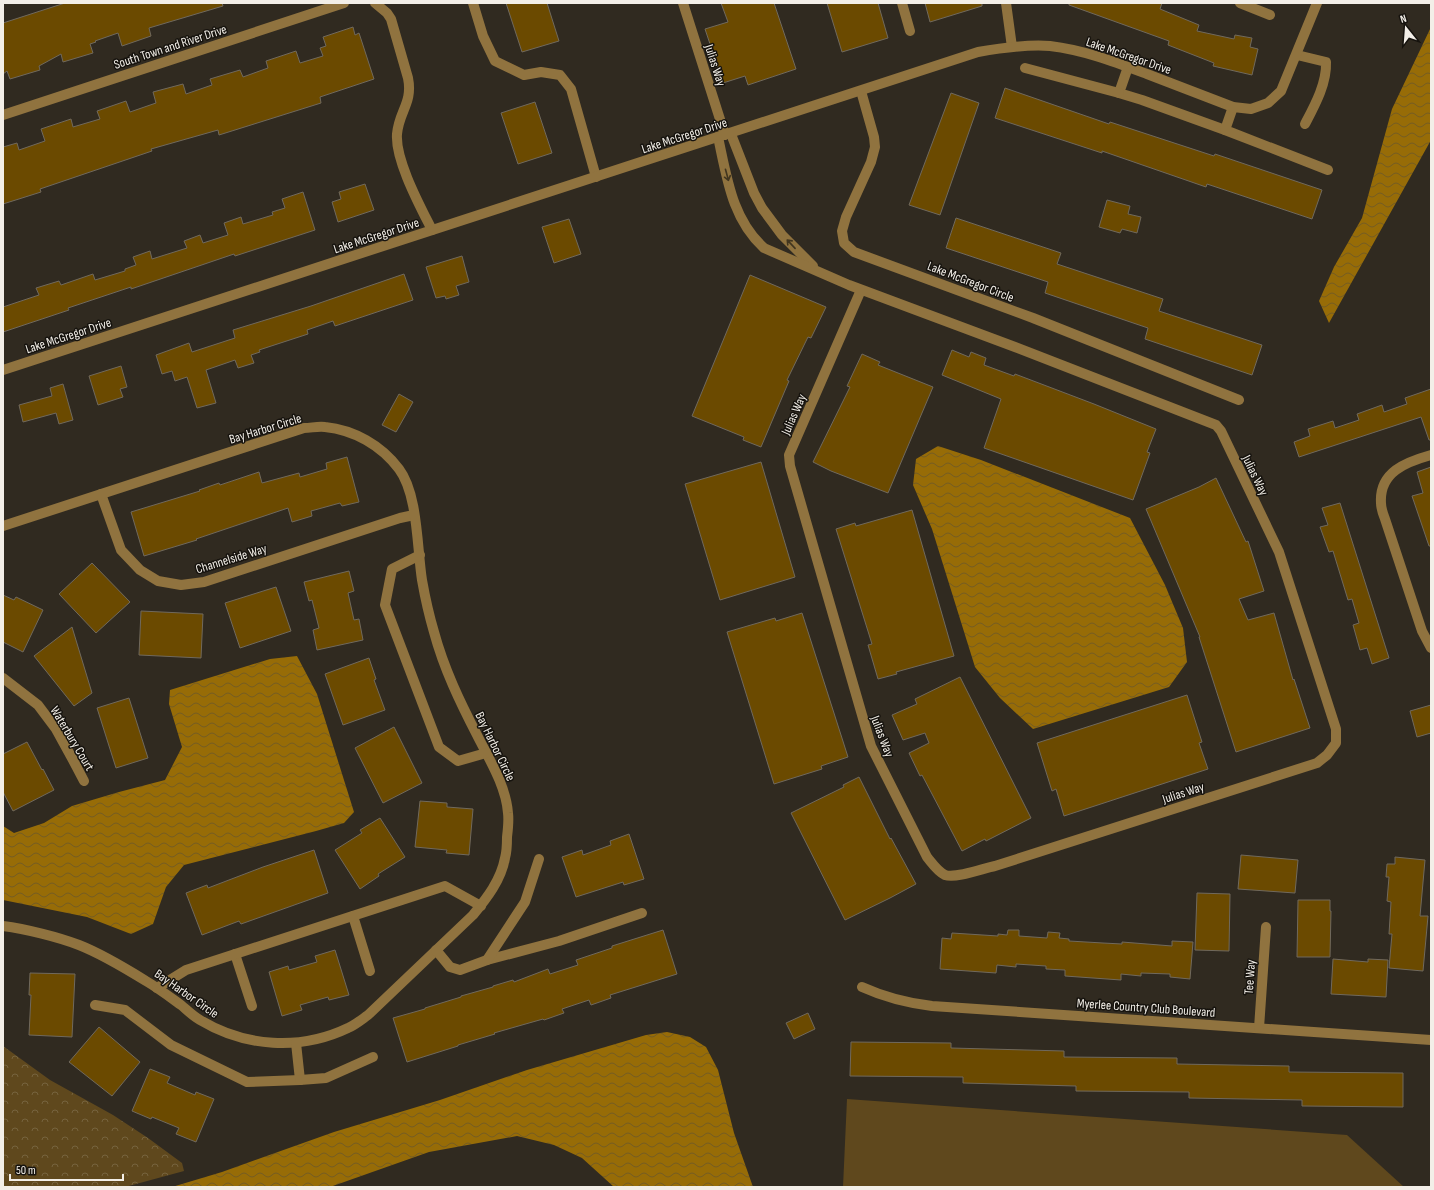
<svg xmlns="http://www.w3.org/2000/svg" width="1434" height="1190" viewBox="0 0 1434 1190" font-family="'Sofia Sans Condensed',sans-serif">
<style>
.green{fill:#5f481d}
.forest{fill:url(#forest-crowns)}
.water{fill:url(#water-waves)}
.building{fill:#6b4a00;stroke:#70695d}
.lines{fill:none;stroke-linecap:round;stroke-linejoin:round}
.minor{stroke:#90733f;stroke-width:10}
.oneway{stroke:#41351f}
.labels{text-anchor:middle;stroke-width:3;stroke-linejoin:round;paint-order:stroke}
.street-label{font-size:13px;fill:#f3efe8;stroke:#16130e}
</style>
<defs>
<pattern id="forest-crowns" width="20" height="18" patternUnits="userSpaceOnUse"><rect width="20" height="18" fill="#5f481d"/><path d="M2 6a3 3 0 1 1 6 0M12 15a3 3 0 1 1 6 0" fill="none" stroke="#76633e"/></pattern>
<pattern id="water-waves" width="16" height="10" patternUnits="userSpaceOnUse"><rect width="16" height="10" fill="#976c07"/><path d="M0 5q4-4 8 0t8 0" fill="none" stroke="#745c23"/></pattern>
</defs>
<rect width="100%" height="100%" fill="#302a20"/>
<polygon class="green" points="847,1099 1347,1135 1404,1187 843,1187"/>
<polygon class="forest" points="3,1046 50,1080 113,1115 148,1138 182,1163 184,1171 125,1187 3,1187"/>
<g class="water">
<polygon points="1431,27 1431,140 1329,323 1319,301 1334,267 1362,218 1392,109"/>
<polygon points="938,446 981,460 1130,518 1165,585 1183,628 1187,662 1169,687 1033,729 1000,698 975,667 932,529 913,485 916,459"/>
<polygon points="297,656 317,694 354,812 344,823 316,831 184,865 166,887 153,924 131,934 87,917 3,900 3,826 14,833 44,823 72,806 119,792 165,780 182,747 169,704 170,690 270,659"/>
<polygon points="667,1032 690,1037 706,1047 718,1070 734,1133 753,1187 614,1187 582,1158 554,1145 517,1136 429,1152 330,1187 172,1187 222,1172 334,1132 440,1100 527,1070 646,1035"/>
</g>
<g class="building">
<polygon points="65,3 222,3 223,6 149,28 151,36 122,46 118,33 95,41 96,42 90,44 93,53 63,62 61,54 39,66 40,70 10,79 7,71 3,74 3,23"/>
<polygon points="506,3 547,3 559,41 522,52"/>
<polygon points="721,3 774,3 796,69 748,85 745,76 723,83 705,29 728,22"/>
<polygon points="827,3 878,3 888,38 842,52"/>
<polygon points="925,3 982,3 982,6 930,22"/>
<polygon points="1069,3 1162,3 1160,9 1199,25 1197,31 1234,39 1235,35 1252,38 1250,47 1258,49 1252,75 1213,66 1214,63 1168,45 1169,41 1069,5"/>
<polygon points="353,27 355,35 359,33 374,79 320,97 321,103 219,135 218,130 151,149 152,151 40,189 41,192 3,204 3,147 17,143 19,150 45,141 41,129 71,119 73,127 100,119 97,111 126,101 130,112 156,103 153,92 183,84 186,94 212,85 210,79 240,70 243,77 268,68 266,61 296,51 300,63 323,56 320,48 326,46 323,37"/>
<polygon points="1005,88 1109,124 1110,122 1214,156 1215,154 1322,190 1312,219 1207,184 1206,187 1102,151 1102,153 995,118"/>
<polygon points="951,93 979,103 940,215 909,205"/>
<polygon points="535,102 552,153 518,164 501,113"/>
<polygon points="365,184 374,210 338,222 332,202 341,199 339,192"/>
<polygon points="303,192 315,230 235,256 234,254 131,289 131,287 68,308 69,310 3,332 3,307 39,295 36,288 59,281 61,285 93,274 95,280 125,271 125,269 136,265 133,257 150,251 152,259 187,248 184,241 200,235 203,243 228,235 224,223 241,217 243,224 273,215 272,212 285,208 282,199"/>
<polygon points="1107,200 1130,206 1128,214 1141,217 1137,233 1122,229 1120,233 1099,227"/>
<polygon points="956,218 1061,253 1057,264 1163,299 1159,311 1262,345 1252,375 1145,339 1148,328 1045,293 1048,282 946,248"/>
<polygon points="569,219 581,254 554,263 542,227"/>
<polygon points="462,256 469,282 456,286 459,295 446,299 445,296 436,298 426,267"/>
<polygon points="404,274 413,300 335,326 333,321 307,330 308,334 259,350 260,352 251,355 254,363 238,368 235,360 206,370 216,403 197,408 187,377 175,381 172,371 162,374 156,355 189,343 192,352 235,338 233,330 311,306"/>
<polygon points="750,275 826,307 811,338 808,337 787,380 789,381 761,447 743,440 744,437 692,416"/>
<polygon points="952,350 969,357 971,352 986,358 984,365 1014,376 1015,374 1094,404 1156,429 1147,452 1150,453 1133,500 984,448 1001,399 942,375"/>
<polygon points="862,354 880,362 878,365 933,387 888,493 831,471 813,462 850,387 847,386"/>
<polygon points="121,366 127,387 120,389 123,397 98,405 89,376"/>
<polygon points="63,384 73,420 59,424 56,413 23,422 19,405 52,396 50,388"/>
<polygon points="1431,389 1431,440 1429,440 1421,417 1299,457 1294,442 1310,436 1308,429 1333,421 1335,428 1359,420 1357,414 1382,405 1384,412 1407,404 1405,398"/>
<polygon points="399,394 413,402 396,432 382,425"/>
<polygon points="347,457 359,502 342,506 340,503 311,511 312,516 292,522 288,508 196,539 197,540 144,556 131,512 200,491 199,490 219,483 220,485 259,472 262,483 299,473 300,477 327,469 326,463"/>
<polygon points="761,462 795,577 720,600 685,484"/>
<polygon points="1431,467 1431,546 1429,546 1412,496 1423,493 1417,472"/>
<polygon points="1216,478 1246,542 1248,541 1264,591 1239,599 1248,620 1274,613 1293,680 1294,679 1310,728 1236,752 1199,637 1200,637 1146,509 1199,487"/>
<polygon points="1340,503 1389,658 1372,664 1367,648 1360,650 1353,625 1359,623 1352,599 1348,600 1333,551 1329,552 1320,527 1328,525 1322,508"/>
<polygon points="912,510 954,656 896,672 897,674 878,679 868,645 872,644 836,529 855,523 856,526"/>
<polygon points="92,563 130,602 96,633 59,594"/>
<polygon points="349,571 354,591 348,593 354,620 359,619 363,640 317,650 313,630 319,628 312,600 309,601 304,582"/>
<polygon points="276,587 291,631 240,648 225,603"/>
<polygon points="3,595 14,600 16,597 43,610 23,652 3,642"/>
<polygon points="141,611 203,614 201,658 139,655"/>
<polygon points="802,613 848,757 821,766 822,769 774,784 727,632 775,618 776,621"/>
<polygon points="72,627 92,693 74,706 34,656"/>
<polygon points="369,658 376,679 374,680 385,710 343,725 325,674"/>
<polygon points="960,677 1031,818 986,841 985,839 962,851 922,775 920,776 909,753 929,743 925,733 903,740 892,715 917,704 915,699"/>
<polygon points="1187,695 1202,742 1199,743 1208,769 1064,816 1056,789 1052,791 1037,743"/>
<polygon points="129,698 148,758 116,768 97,708"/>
<polygon points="1431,705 1431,733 1417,737 1410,711"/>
<polygon points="394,727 422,783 383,803 355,748"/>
<polygon points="27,742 42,770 43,769 54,790 13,811 3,792 3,754"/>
<polygon points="859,777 890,839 891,838 916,884 890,898 845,920 791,813 844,787 843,785"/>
<polygon points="420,801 447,803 447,807 473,809 469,855 446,853 447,850 415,847"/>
<polygon points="380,818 405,857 378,874 379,876 360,889 335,850 362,833 360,830"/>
<polygon points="629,834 644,879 624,885 623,882 576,897 562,857 582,850 583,855 611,845 610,841"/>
<polygon points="314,850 328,893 241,924 239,921 202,935 186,893 207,885 208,888 263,867"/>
<polygon points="1241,855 1298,860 1295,893 1238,889"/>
<polygon points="1395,857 1425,860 1420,916 1428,916 1423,971 1389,968 1392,934 1389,934 1391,902 1387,901 1389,877 1386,877 1387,864 1395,864"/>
<polygon points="1197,893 1230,894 1229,951 1195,950"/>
<polygon points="1298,900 1330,900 1330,911 1331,911 1330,957 1297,957"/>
<polygon points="663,930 677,974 610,995 611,998 591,1005 589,1000 562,1009 564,1013 544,1020 543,1019 494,1033 495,1034 458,1045 458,1046 407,1062 393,1018 425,1009 425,1008 461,997 461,996 493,987 493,986 513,980 514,982 548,969 550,974 578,965 576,960 612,948 612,946"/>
<polygon points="1008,930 1019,930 1019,936 1047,938 1048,932 1060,933 1059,938 1069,939 1069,941 1103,943 1122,944 1122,942 1172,946 1172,941 1193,942 1190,979 1170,977 1170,974 1141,973 1141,976 1121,974 1121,980 1065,976 1065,970 1046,969 1046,966 1016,964 1016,967 997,965 996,973 940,969 942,938 951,939 952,933 998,936 998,934 1007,935"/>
<polygon points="335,950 349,995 329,1000 328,997 300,1005 302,1010 282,1016 269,972 288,966 289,970 317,962 315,956"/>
<polygon points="1333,959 1368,962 1368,959 1388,960 1386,997 1331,994"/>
<polygon points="30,973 75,974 72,1037 29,1035 31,995 29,995"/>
<polygon points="808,1013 815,1029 794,1039 786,1023"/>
<polygon points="99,1027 140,1062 112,1096 69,1062"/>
<polygon points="851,1042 951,1043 951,1048 1064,1051 1064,1057 1177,1058 1177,1064 1289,1066 1289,1072 1403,1073 1403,1107 1302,1106 1302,1100 1189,1098 1189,1092 1076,1091 1076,1086 963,1083 963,1077 850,1076"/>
<polygon points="150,1069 170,1077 167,1083 195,1095 196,1092 214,1099 196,1142 176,1134 179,1128 152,1117 151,1119 132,1111"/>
</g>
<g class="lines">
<g class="minor">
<path d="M375,3L387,13L391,19L408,78C413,103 399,111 397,134C395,160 420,206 432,230"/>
<polyline points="473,3 483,36 495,61 524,75 541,72 560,75 571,89 596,177"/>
<polyline points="683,3 725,135"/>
<polyline points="902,3 910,31"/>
<polyline points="1006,3 1012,47"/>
<polyline points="1240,3 1270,15"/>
<path d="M1297,55L1326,62C1327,83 1315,105 1305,124"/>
<polyline points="1128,67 1119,93 1142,100 1225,130"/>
<polyline points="1025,68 1119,93"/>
<polyline points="861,91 874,137 875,147 871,162 846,217 842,231 844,243 854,252 1033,318 1239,400"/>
<polyline points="1233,107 1225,130 1328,170"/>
<polyline points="3,115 344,3"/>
<polyline points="731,134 754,193 762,208 782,235 813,266"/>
<path d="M718,137C727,178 732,219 764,248L849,285L1015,347L1216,425L1221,431L1279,552L1336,729V743L1327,755L1317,763L995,866C984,868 956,879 945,875C937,871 932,863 927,857L871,746L790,466L789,455L861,290"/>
<path d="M3,370L978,52C1001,48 1027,44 1050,46C1084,50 1115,62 1147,74C1175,85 1204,96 1233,107L1251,109L1268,103L1281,91L1317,3"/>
<path d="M1431,455C1406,462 1379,472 1381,503C1381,508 1383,514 1385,519L1422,631L1431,648"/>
<polyline points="101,494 121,550 140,570 158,581 181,585 204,582 400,518 414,515"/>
<path d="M3,526L304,428C311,428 318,426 325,427C354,430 381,445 399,469C418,494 417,548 422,580C425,597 429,615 434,632C444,669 460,702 477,735C489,759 506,786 508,813C509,821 508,829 507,837C507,844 507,851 505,858C501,880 487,898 473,915L368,1015C361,1020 355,1025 348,1028C300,1051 245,1047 200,1020C193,1016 187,1010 181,1005C170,997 158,988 146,981C125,968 102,954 79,945C58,937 26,929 3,926"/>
<polyline points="420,555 392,569 385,605 439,747 458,761 486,753"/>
<polyline points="3,678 38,705 56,729 73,760 84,781"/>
<polyline points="353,916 370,971"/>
<polyline points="436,950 450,967 460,970 487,960 559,941 642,913"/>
<polyline points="235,954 252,1006"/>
<polyline points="487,960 525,902 539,859"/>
<path d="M862,987C884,997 907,1003 932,1006L1431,1040"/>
<polyline points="157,988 186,970 445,886 481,906"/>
<polyline points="95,1005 125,1010 171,1045 247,1082 300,1080 296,1043"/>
<polyline points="1259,1028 1266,927"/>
<polyline points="300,1080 326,1078 373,1057"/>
</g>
</g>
<defs><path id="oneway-shaft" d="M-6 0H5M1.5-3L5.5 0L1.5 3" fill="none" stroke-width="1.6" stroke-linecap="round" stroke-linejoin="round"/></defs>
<g class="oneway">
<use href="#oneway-shaft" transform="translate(727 175) rotate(75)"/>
<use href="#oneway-shaft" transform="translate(791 244) rotate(-133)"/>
</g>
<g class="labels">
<g class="street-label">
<text transform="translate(170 46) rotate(-18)" y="5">South Town and River Drive</text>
<text transform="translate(1129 55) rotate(19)" y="5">Lake McGregor Drive</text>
<text transform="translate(716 65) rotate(72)" y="5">Julias Way</text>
<text transform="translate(684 135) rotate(-18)" y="5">Lake McGregor Drive</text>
<text transform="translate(376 235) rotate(-18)" y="5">Lake McGregor Drive</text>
<text transform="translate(971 281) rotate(21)" y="5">Lake McGregor Circle</text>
<text transform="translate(68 335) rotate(-18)" y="5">Lake McGregor Drive</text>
<text transform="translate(793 414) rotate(-66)" y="5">Julias Way</text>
<text transform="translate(265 428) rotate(-17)" y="5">Bay Harbor Circle</text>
<text transform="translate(1256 475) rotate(64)" y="5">Julias Way</text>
<text transform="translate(231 558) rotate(-17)" y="5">Channelside Way</text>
<text transform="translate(883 736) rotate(69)" y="5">Julias Way</text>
<text transform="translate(73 738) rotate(59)" y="5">Waterbury Court</text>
<text transform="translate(496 746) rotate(64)" y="5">Bay Harbor Circle</text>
<text transform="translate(1183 792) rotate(-18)" y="5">Julias Way</text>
<text transform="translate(1249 977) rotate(-86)" y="5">Tee Way</text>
<text transform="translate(187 993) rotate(35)" y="5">Bay Harbor Circle</text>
<text transform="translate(1146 1007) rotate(4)" y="5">Myerlee Country Club Boulevard</text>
</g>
</g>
<rect width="1434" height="1190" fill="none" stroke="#f3efe8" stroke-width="8"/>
<g transform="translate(1406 28) rotate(343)" stroke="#16130e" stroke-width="3" paint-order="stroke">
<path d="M0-3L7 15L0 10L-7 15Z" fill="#f3efe8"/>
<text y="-6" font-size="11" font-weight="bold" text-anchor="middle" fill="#f3efe8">N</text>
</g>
<path d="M10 1174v6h113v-6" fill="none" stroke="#f3efe8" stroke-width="2"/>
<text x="16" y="1174" font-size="12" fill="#f3efe8" stroke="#16130e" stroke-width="3" paint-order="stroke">50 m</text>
</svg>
